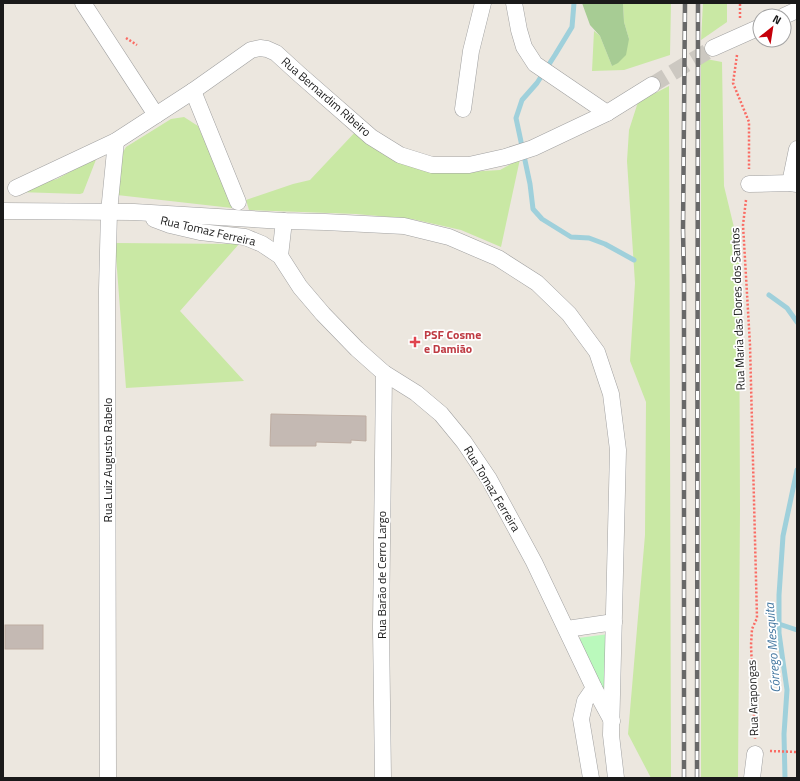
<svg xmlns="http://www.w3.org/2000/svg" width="800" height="781" viewBox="0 0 800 781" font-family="'Titillium Web',sans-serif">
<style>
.grass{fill:#c9e8a4}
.forest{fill:#a7cc94}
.park{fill:#baf9bc}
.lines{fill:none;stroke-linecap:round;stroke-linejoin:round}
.stream{stroke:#9fd0db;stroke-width:5}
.building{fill:#c4b9b3;stroke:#beada2}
.minor-tunnel{stroke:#ccc8c1;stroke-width:16;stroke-dasharray:16 8;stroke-linecap:butt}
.minor-casing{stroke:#a1a1a1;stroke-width:17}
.path{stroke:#fa6b63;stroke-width:2.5;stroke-dasharray:2 2;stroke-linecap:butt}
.minor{stroke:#fff;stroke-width:16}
.rail-casing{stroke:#686868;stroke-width:4.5}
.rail{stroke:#fff;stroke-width:3;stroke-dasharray:9;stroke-linecap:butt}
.health-dot{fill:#e0444e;stroke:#fff;stroke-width:1.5}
.labels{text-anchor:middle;stroke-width:3.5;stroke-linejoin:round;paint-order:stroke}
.street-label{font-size:12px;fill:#1a1a1a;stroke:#fff}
.health-label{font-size:12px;font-weight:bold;fill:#be3a42;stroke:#fff;text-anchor:start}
.water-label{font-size:13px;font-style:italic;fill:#4578a1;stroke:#fff}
</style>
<rect width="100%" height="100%" fill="#ece7df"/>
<g class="grass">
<polygon points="623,3 671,3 670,55 624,70 592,71 594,31 600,36 612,66 629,39 624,22"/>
<polygon points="703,3 727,3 727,22 701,40"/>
<polygon points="701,58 722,62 724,186 739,248 740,509 738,778 701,778"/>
<polygon points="669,86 671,778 651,778 628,734 645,535 646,402 630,361 635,283 627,161 629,130 638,102"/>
<polygon points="184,117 198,126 232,204 232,208 117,195 119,159 126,147 171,119"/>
<polygon points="358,129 375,146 467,172 500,170 520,159 501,247 461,230 412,219 356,214 249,210 246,200 293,184 310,180"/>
<polygon points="97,157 83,193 80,194 18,192 25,187 57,179"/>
<polygon points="115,243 239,244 180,311 244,381 126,388"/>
</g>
<polygon class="forest" points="582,3 623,3 624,22 629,39 626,55 618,63 612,66 600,36 590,25"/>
<polygon class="park" points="609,634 608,701 578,638"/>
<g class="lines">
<g class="stream">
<polyline points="574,3 572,27 555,55 537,83 522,100 516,118 530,184 533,209 542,219 571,237 589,238 605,244 634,260"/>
<polyline points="769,295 787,308 797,322"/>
<polyline points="779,624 797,630"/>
<polyline points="785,778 784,734 787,690 779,633 779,595 783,536 797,470"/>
</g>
</g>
<g class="building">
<polygon points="271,414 366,416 366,441 351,440 351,443 316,442 316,446 270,446"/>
<rect x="5" y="625" width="38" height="24"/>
</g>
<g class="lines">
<polyline class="minor-tunnel" points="652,85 713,48"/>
<g class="minor-casing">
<g id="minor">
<polyline points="83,3 156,115"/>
<polyline points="514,3 519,30 524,47 535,64 607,113"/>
<polyline points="784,16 797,10"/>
<polyline points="713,48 760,27"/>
<polyline points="193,91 238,202"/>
<polyline points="463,109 471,51 483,3"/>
<polyline points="790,183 797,149"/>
<polyline points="749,184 790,183 797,184"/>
<polyline points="16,188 116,141 193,91 251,50 260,48 267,49 276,53 299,74 371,137 400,155 432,165 469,165 505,157 533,148 607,113 652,85"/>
<polyline points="3,211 134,212 284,221 325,222 404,226 449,237 498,258 537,283 569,314 597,352 611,394 618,450 611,735 616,778"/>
<polyline points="154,219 170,225 200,232 245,237 262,244 280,256 300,287 323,314 357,349 384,373 416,393 441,414 464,442 489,479 534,562 594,688 612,721"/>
<polyline points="280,256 284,221"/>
<polyline points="567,629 614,622"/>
<polyline points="108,778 107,290 109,212 116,141"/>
<polyline points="383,778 381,627 384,373"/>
<polyline points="591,778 581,719 585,701 594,688"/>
<polyline points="752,778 755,754"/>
</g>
</g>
<g class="path">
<polyline points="740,18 740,3"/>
<polyline points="126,38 137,45"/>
<polyline points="737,55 733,83 749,122 749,169"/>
<polyline points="746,200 743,225 750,345 757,618 752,629 751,645 755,739"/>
<polyline points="770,751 797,752"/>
</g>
<use href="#minor" class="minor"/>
<g class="rail-casing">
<g id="rail">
<polyline points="684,778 684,279 683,230 685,3"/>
<polyline points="697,778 698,3"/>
</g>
</g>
<use href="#rail" class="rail"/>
</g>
<path class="health-dot" d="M413 336h4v4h4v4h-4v4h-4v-4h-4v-4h4z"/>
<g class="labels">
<g class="street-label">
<text transform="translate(326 97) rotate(41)" y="4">Rua Bernardim Ribeiro</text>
<text transform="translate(208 231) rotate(13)" y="4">Rua Tomaz Ferreira</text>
<text transform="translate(738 309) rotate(-92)" y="4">Rua Maria das Dores dos Santos</text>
<text transform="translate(108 460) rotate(-90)" y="4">Rua Luiz Augusto Rabelo</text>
<text transform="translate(492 489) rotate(59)" y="4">Rua Tomaz Ferreira</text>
<text transform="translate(382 575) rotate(-90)" y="4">Rua Barão de Cerro Largo</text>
<text transform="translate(753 698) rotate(-92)" y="4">Rua Arapongas</text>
</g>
<g class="health-label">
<text x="424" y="339">PSF Cosme<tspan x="424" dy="14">e Damião</tspan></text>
</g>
<g class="water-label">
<text transform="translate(772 648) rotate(-94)" y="5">Córrego Mesquita</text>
</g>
</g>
<rect width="800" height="781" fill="none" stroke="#1a1a1a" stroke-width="8"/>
<g transform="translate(772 28) rotate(30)"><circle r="19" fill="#ffffff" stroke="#a3a3a3"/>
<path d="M0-3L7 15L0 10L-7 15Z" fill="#c5000a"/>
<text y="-6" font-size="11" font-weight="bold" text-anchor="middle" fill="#1a1a1a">N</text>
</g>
</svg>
